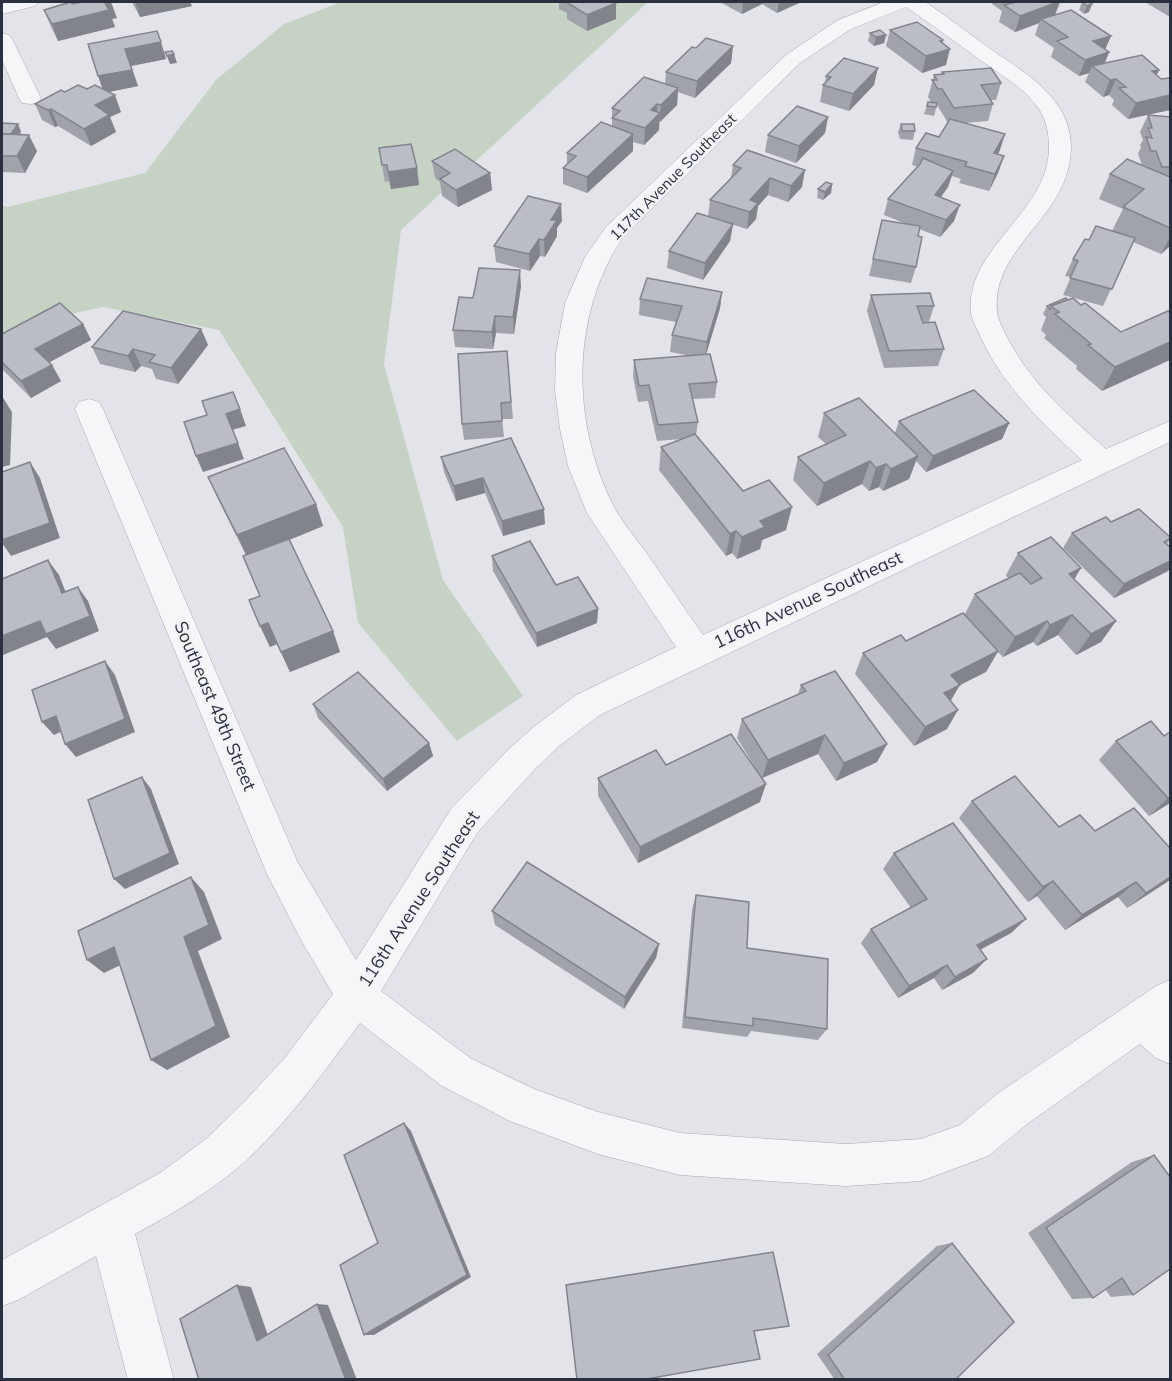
<svg xmlns="http://www.w3.org/2000/svg" width="1172" height="1381" viewBox="0 0 1172 1381" font-family="Mulish,sans-serif">
<style>
.green{fill:#c6d3c4}
.lines{fill:none;stroke-linecap:round;stroke-linejoin:round}
.minor-casing{stroke:#a7aab4;stroke-width:1}
.minor{fill:#f5f6f8;fill-rule:evenodd}
.wall{fill:#a0a3aa}
.shaded-wall{fill:#82848b}
.building{fill:#babdc6;stroke:#82848b;stroke-width:1.5}
.labels{text-anchor:middle;stroke-width:4.5;stroke-linejoin:round;paint-order:stroke}
.far-street-label{font-size:15px;fill:#2b3041;stroke:#f2f3f7}
.street-label{font-size:18px;fill:#2b3041;stroke:#f2f3f7}
</style>
<rect width="100%" height="100%" fill="#e2e4ea"/>
<polygon class="green" points="341,2 648,2 401,230 384,364 443,580 523,696 457,741 358,623 343,527 219,330 103,307 29,323 2,339 2,205 7,207 145,173 216,80 284,24"/>
<g class="lines">
<g class="minor-casing">
<g id="minor">
<polygon points="2,2 38,2 35,6 2,14"/>
<path d="M884,2C896,2 914,0 925,2C931,5 938,11 944,15C962,28 980,42 999,55C1032,77 1071,102 1071,147C1071,217 990,247 997,312C998,319 1002,327 1005,333C1028,381 1067,414 1106,449L1170,421V442L600,715L559,746L534,770L477,833L381,991L470,1058L534,1089L598,1112L680,1133L846,1144L921,1139L960,1125L997,1094L1156,986L1170,980V1064L1156,1058L1140,1044L1027,1124L988,1156L921,1181L846,1186L680,1175L598,1154L510,1121L442,1086L360,1023C322,1074 284,1129 235,1170C204,1195 170,1215 135,1234L174,1380H128L96,1256L18,1300L2,1306V1260L160,1173L206,1139L245,1101L284,1059L333,994L301,940L267,874L75,409L79,402L89,399L99,402L103,409L298,863L356,960L451,809L510,748L535,726L576,695L676,647L587,513L568,466L560,429L555,391L556,353L565,303L585,257L606,227L786,55L838,20ZM906,7C931,24 956,42 980,60C1001,75 1025,88 1039,109C1047,121 1049,135 1049,149C1047,215 965,247 971,313C972,321 978,330 981,338C1004,387 1043,424 1082,460L703,635C683,606 663,577 643,548C633,535 622,522 614,507C571,423 570,316 623,237L800,63L851,29Z"/>
<polygon points="2,33 9,35 12,39 41,98 38,103 30,104 22,103 19,98 2,60"/>
</g>
</g>
<use href="#minor" class="minor"/>
</g>
<g class="wall">
<polygon points="132,2 190,2 192,6 140,17"/>
<polygon points="559,2 614,2 616,19 587,31 567,19 567,13 559,9"/>
<polygon points="720,2 799,2 799,3 777,13 762,4 742,14"/>
<polygon points="993,2 1060,2 1055,15 1111,36 1105,49 1109,52 1105,63 1157,75 1161,79 1170,79 1170,110 1128,119 1112,105 1114,100 1109,95 1103,97 1085,82 1089,73 1079,76 1051,57 1054,48 1035,35 1039,23 1015,32 999,22 1002,11 992,4"/>
<polygon points="1082,2 1089,2 1089,12 1084,14 1079,10"/>
<polygon points="1145,2 1170,2 1170,17"/>
<polygon points="72,4 117,18 112,19 115,27 58,41 51,27 44,10"/>
<polygon points="890,30 943,40 942,43 946,65 922,73 886,46"/>
<polygon points="870,33 886,35 884,43 874,46 868,41"/>
<polygon points="88,44 166,59 131,66 138,86 109,92 121,112 110,117 116,132 91,146 58,126 55,127 42,120 35,104 87,89 103,89"/>
<polygon points="733,46 731,63 695,98 678,92 677,105 659,122 659,130 644,145 633,142 633,151 587,193 563,184 563,168 567,164 567,153 612,126 612,108 665,84 666,72 696,48"/>
<polygon points="942,72 1001,83 996,100 991,100 993,104 988,121 965,123 1000,150 998,154 1004,156 998,173 989,191 959,183 961,179 952,176 948,187 941,197 954,221 940,237 919,229 918,236 916,267 911,283 869,276 882,220 904,223 884,215 888,199 918,167 912,165 916,148 939,137 948,123 937,105 934,116 924,114 928,102 931,102 928,97 934,75 941,75"/>
<polygon points="826,76 874,85 849,111 820,102 823,85 825,83"/>
<polygon points="1148,115 1170,117 1170,246 1161,254 1133,242 1103,306 1063,295 1071,277 1065,276 1073,259 1089,240 1112,231 1123,209 1099,199 1110,174 1142,165 1138,154 1141,147 1140,145 1143,140 1140,132"/>
<polygon points="828,117 825,133 796,163 765,152 768,135"/>
<polygon points="2,123 18,124 21,132 20,134 37,151 25,173 2,172"/>
<polygon points="901,124 915,131 913,140 900,139 898,132"/>
<polygon points="379,148 417,168 419,185 391,189 389,181 385,182"/>
<polygon points="432,161 490,173 492,190 458,207 442,196 440,182 435,178"/>
<polygon points="733,165 802,187 788,202 768,195 758,206 756,219 747,229 708,217 710,200 731,178"/>
<polygon points="832,184 831,193 823,200 817,198 818,189"/>
<polygon points="562,221 557,228 557,236 545,257 540,256 530,271 496,262 494,246"/>
<polygon points="733,224 730,241 703,280 667,268 669,251"/>
<polygon points="521,286 514,334 496,333 493,349 455,347 453,330 473,298"/>
<polygon points="722,292 720,308 706,354 717,382 715,398 693,399 698,422 696,435 743,491 786,530 762,540 760,549 737,559 732,553 726,556 659,470 661,447 682,439 657,441 648,401 638,402 633,376 634,360 691,356 670,352 672,335 676,322 639,315 640,299"/>
<polygon points="871,295 934,306 929,322 944,349 938,366 884,368 867,311"/>
<polygon points="1068,300 1081,305 1121,332 1168,311 1102,391 1076,369 1077,366 1044,338 1046,335 1041,330 1046,317 1043,314 1047,306"/>
<polygon points="83,324 91,340 50,362 52,365 61,381 31,398 2,369 2,334"/>
<polygon points="201,329 208,345 178,384 156,379 152,369 141,366 135,372 100,364 92,347"/>
<polygon points="507,351 513,419 502,419 504,437 464,440 462,424"/>
<polygon points="824,413 895,433 899,421 1009,423 1002,439 926,472 916,461 909,479 883,491 879,487 869,491 862,484 817,506 793,480 798,457 826,444 818,437"/>
<polygon points="511,438 545,524 503,536 485,493 456,501 444,472 441,457"/>
<polygon points="208,477 316,504 323,526 289,540 333,631 340,652 290,672 277,644 270,647 260,626 260,596 246,555 218,499"/>
<polygon points="1111,522 1170,539 1167,544 1168,571 1114,598 1063,548 1072,533"/>
<polygon points="1018,553 1074,579 1116,621 1101,642 1076,655 1058,635 1037,646 1033,642 1003,657 998,652 986,672 959,685 951,701 947,729 914,746 855,674 863,653 906,641 965,614 975,594 1008,578 1006,575"/>
<polygon points="492,556 556,585 598,609 597,623 537,647 493,571"/>
<polygon points="801,685 887,744 877,762 836,781 818,754 762,778 760,802 638,863 598,796 598,778 666,765 759,774 737,738 742,719 798,694"/>
<polygon points="313,704 429,743 433,756 387,791 318,718"/>
<polygon points="1151,721 1170,803 1149,816 1099,760 1116,741"/>
<polygon points="972,801 1059,827 1095,831 1167,882 1127,908 1118,897 1065,930 1037,896 1028,902 959,818"/>
<polygon points="894,853 1026,919 1011,933 980,950 973,973 942,990 934,978 898,998 861,943 871,929 911,908 883,869"/>
<polygon points="696,895 747,948 827,1029 818,1040 751,1031 747,1037 682,1028 692,910"/>
<polygon points="492,911 659,944 656,958 624,1009 495,925"/>
<polygon points="1154,1155 1133,1295 1111,1297 1105,1289 1093,1298 1072,1299 1028,1233 1132,1162"/>
<polygon points="952,1243 955,1380 835,1380 817,1354 937,1246"/>
</g>
<g class="shaded-wall">
<polygon points="111,2 117,18 112,19 115,27 58,41 52,24 105,3"/>
<polygon points="135,2 190,2 192,6 140,17"/>
<polygon points="743,2 763,2 762,4 742,14"/>
<polygon points="779,2 799,2 799,3 777,13"/>
<polygon points="1058,2 1060,2 1054,17 1041,19 1039,23 1015,32 1020,16"/>
<polygon points="616,3 616,19 587,31 587,15"/>
<polygon points="1092,4 1089,12 1084,14 1087,6"/>
<polygon points="886,35 884,43 874,46 876,37"/>
<polygon points="1111,36 1104,52 1109,52 1102,69 1092,66 1089,73 1079,76 1093,41"/>
<polygon points="943,40 940,52 950,49 946,65 922,73 926,56 940,41"/>
<polygon points="161,42 166,59 131,66 138,86 104,93 98,76 125,49"/>
<polygon points="733,46 731,63 695,98 697,81"/>
<polygon points="174,54 177,63 170,64 167,56"/>
<polygon points="878,68 874,85 849,111 853,94"/>
<polygon points="1159,70 1152,86 1152,71"/>
<polygon points="1116,79 1109,95 1103,97 1110,80"/>
<polygon points="678,88 677,105 660,122 661,105"/>
<polygon points="115,95 121,112 110,117 116,132 91,146 84,129 95,105"/>
<polygon points="1170,95 1170,110 1128,119 1136,103"/>
<polygon points="657,104 657,116 660,113 659,130 644,145 645,128 651,110"/>
<polygon points="51,109 58,126 55,127 48,110"/>
<polygon points="828,117 825,133 796,163 799,146"/>
<polygon points="18,124 21,132 12,147 8,138"/>
<polygon points="633,134 633,151 587,193 587,177"/>
<polygon points="1005,134 1000,150 988,170 994,153"/>
<polygon points="29,135 37,151 25,173 17,156"/>
<polygon points="1004,156 998,173 989,191 995,174"/>
<polygon points="417,168 419,185 391,189 388,172"/>
<polygon points="805,170 802,187 788,202 791,186"/>
<polygon points="953,171 948,187 930,212 935,195"/>
<polygon points="490,173 492,190 458,207 456,190"/>
<polygon points="770,178 768,195 758,206 756,219 747,229 750,200"/>
<polygon points="832,184 831,193 823,200 825,192"/>
<polygon points="561,204 562,221 557,228 557,236 545,257 544,240 551,220"/>
<polygon points="960,205 954,221 940,237 946,220"/>
<polygon points="733,224 730,241 703,280 705,263"/>
<polygon points="1170,237 1170,246 1161,254"/>
<polygon points="539,239 540,256 530,271 529,254"/>
<polygon points="520,270 521,286 514,334 513,317"/>
<polygon points="722,292 720,308 705,358 707,342"/>
<polygon points="495,316 496,333 493,349 492,332"/>
<polygon points="83,324 91,340 44,365 35,349"/>
<polygon points="201,329 208,345 178,384 171,368"/>
<polygon points="1170,342 1170,360 1102,391 1115,367"/>
<polygon points="133,349 141,366 135,372 128,356"/>
<polygon points="52,365 61,381 31,398 21,381"/>
<polygon points="2,396 12,412 10,465 2,467"/>
<polygon points="240,409 246,426 232,430 226,414"/>
<polygon points="1009,423 1002,439 926,472 933,456"/>
<polygon points="238,443 244,459 203,472 196,456"/>
<polygon points="918,456 909,479 883,491 891,469"/>
<polygon points="870,461 862,484 817,506 824,483"/>
<polygon points="30,462 40,478 60,538 11,556 2,543 2,540"/>
<polygon points="886,464 879,487 869,491 876,468"/>
<polygon points="483,478 485,493 456,501 454,486"/>
<polygon points="316,504 323,526 247,557 237,535"/>
<polygon points="792,507 786,530 762,540 760,549 737,559 742,537 760,521"/>
<polygon points="544,509 545,524 503,536 502,521"/>
<polygon points="736,531 732,553 726,556 730,534"/>
<polygon points="48,560 59,575 72,608 62,593"/>
<polygon points="1170,561 1170,568 1168,571 1114,598 1124,584"/>
<polygon points="1081,568 1068,590 1069,574"/>
<polygon points="78,587 88,601 99,631 56,649 47,637 3,655 2,653 2,636"/>
<polygon points="598,609 597,623 537,647 536,633"/>
<polygon points="1072,615 1058,635 1037,646 1050,625"/>
<polygon points="1047,621 1033,642 1003,657 1015,637"/>
<polygon points="1116,621 1101,642 1076,655 1091,634"/>
<polygon points="268,623 277,644 270,647 260,626"/>
<polygon points="333,631 340,652 290,672 281,652"/>
<polygon points="998,651 986,672 940,695 951,675"/>
<polygon points="105,661 115,675 135,732 76,757 65,744"/>
<polygon points="960,685 948,705 944,693"/>
<polygon points="958,710 947,729 914,746 925,727"/>
<polygon points="56,716 67,729 54,735 42,722"/>
<polygon points="825,735 818,754 762,778 768,760"/>
<polygon points="429,743 433,756 387,791 383,779"/>
<polygon points="887,744 877,762 836,781 844,763"/>
<polygon points="142,777 151,789 179,864 125,889 114,879"/>
<polygon points="766,784 760,802 638,863 640,847"/>
<polygon points="1170,797 1170,803 1149,816 1168,798"/>
<polygon points="191,877 204,892 222,939 198,951 230,1037 167,1070 151,1060 184,937"/>
<polygon points="1170,877 1170,880 1167,882 1127,908 1146,893"/>
<polygon points="1053,881 1037,896 1028,902 1043,887"/>
<polygon points="1136,882 1118,897 1065,930 1082,915"/>
<polygon points="1026,919 1011,933 963,959 977,945"/>
<polygon points="659,944 656,958 624,1009 625,997"/>
<polygon points="114,947 131,960 104,973 87,960"/>
<polygon points="987,959 973,973 942,990 955,977"/>
<polygon points="947,965 934,978 898,998 909,986"/>
<polygon points="404,1123 411,1131 471,1277 374,1335 364,1335"/>
<polygon points="237,1285 251,1287 270,1341 257,1341"/>
<polygon points="317,1304 328,1305 357,1380 346,1380"/>
</g>
<g class="building">
<polygon points="71,2 72,4 82,2 111,2 105,3 109,10 52,24 44,10"/>
<polygon points="566,2 614,2 616,3 587,15"/>
<polygon points="1016,2 1058,2 1020,16 1004,5"/>
<polygon points="1082,2 1089,2 1092,4 1087,6"/>
<polygon points="1071,10 1111,36 1093,41 1109,52 1085,60 1057,41 1068,37 1041,19"/>
<polygon points="917,22 943,40 940,41 950,49 926,56 890,30"/>
<polygon points="880,30 886,35 876,37 870,33"/>
<polygon points="157,31 161,42 125,49 132,70 98,76 88,44"/>
<polygon points="706,38 733,46 697,81 666,72 692,47 696,48"/>
<polygon points="172,51 174,54 167,56 165,52"/>
<polygon points="1142,55 1159,70 1152,71 1161,79 1169,78 1170,79 1170,95 1136,103 1119,88 1126,87 1116,79 1110,80 1092,66"/>
<polygon points="844,58 878,68 853,94 823,85 831,77 826,76"/>
<polygon points="991,68 1001,83 981,85 993,104 954,108 942,89 938,89 932,80 937,80 934,75 944,74 942,72"/>
<polygon points="644,77 678,88 661,105 657,104 651,110 660,113 645,128 612,118 620,111 612,108"/>
<polygon points="78,85 87,89 95,85 115,95 95,105 109,115 84,129 51,109 48,110 35,104 61,90 65,92"/>
<polygon points="928,102 937,103 936,107 927,106"/>
<polygon points="797,106 828,117 799,146 768,135"/>
<polygon points="1148,115 1170,117 1170,167 1162,167 1156,151 1151,151 1146,137 1152,138 1148,128 1152,128"/>
<polygon points="950,119 1005,134 994,153 1004,156 995,174 965,166 967,162 916,148 926,133 939,137"/>
<polygon points="601,122 633,134 587,177 563,168 576,156 567,153"/>
<polygon points="2,123 18,124 11,134 2,134"/>
<polygon points="901,124 914,124 915,131 902,131"/>
<polygon points="2,134 29,135 17,156 2,156"/>
<polygon points="411,144 417,168 388,172 387,165 382,165 379,148"/>
<polygon points="455,149 490,173 456,190 440,179 450,173 432,161"/>
<polygon points="747,150 805,170 791,186 770,178 750,200 758,203 750,212 710,200 741,168 733,165"/>
<polygon points="923,158 953,171 935,195 960,205 946,220 888,199 920,164"/>
<polygon points="1127,159 1170,177 1170,228 1123,207 1144,189 1110,174"/>
<polygon points="826,182 832,184 825,192 818,189"/>
<polygon points="528,196 561,204 551,220 557,220 544,240 539,239 529,254 494,246"/>
<polygon points="697,213 733,224 705,263 669,251"/>
<polygon points="882,220 920,226 918,236 922,237 916,267 873,259"/>
<polygon points="1096,226 1135,238 1112,289 1070,278 1078,261 1073,259 1085,239 1089,240"/>
<polygon points="479,268 520,270 513,317 495,316 492,332 453,330 459,297 473,298"/>
<polygon points="647,278 722,292 707,342 672,335 682,306 640,299"/>
<polygon points="930,293 934,306 917,306 923,323 935,322 944,349 889,351 871,295"/>
<polygon points="1066,298 1068,300 1051,306 1050,309 1047,306"/>
<polygon points="1073,298 1081,305 1085,303 1121,332 1168,311 1170,313 1170,342 1115,367 1088,345 1091,344 1055,314 1059,312 1051,306"/>
<polygon points="60,303 83,324 35,349 52,365 21,381 2,362 2,334"/>
<polygon points="123,311 201,329 171,368 149,362 155,355 133,349 128,356 92,347"/>
<polygon points="507,351 511,402 501,403 502,421 462,424 458,354"/>
<polygon points="710,354 717,382 689,384 698,422 658,425 649,385 639,386 634,360"/>
<polygon points="974,390 1009,423 933,456 899,421"/>
<polygon points="233,392 240,409 226,414 238,443 196,456 184,422 207,415 202,401"/>
<polygon points="859,398 918,456 891,469 886,464 876,468 870,461 824,483 798,457 846,435 824,413"/>
<polygon points="695,434 743,491 769,480 792,507 760,521 765,527 742,537 736,531 730,534 661,447"/>
<polygon points="511,438 544,509 502,521 483,478 454,486 441,457"/>
<polygon points="284,448 316,504 237,535 208,477"/>
<polygon points="30,462 50,523 2,540 2,472"/>
<polygon points="1139,509 1170,537 1170,538 1164,542 1170,547 1170,561 1124,584 1072,533 1106,517 1111,522"/>
<polygon points="1051,537 1081,568 1069,574 1116,621 1091,634 1072,615 1050,625 1047,621 1015,637 975,594 1020,573 1031,584 1042,578 1018,553"/>
<polygon points="289,539 333,631 281,652 268,623 260,626 249,600 260,596 243,556"/>
<polygon points="530,541 556,585 578,577 598,609 536,633 492,556"/>
<polygon points="48,560 62,593 78,587 90,616 46,634 40,621 2,636 2,579"/>
<polygon points="963,613 998,651 951,675 960,685 944,693 958,710 925,727 863,653 901,635 906,641"/>
<polygon points="105,661 125,719 65,744 56,716 42,722 32,690"/>
<polygon points="835,671 887,744 844,763 825,735 768,760 742,719 806,691 801,685"/>
<polygon points="358,672 429,743 383,779 313,704"/>
<polygon points="1151,721 1164,736 1170,732 1170,797 1168,798 1116,741"/>
<polygon points="731,734 766,784 640,847 598,778 656,750 666,765"/>
<polygon points="1015,776 1059,827 1080,815 1095,831 1134,808 1170,848 1170,877 1146,893 1136,882 1082,915 1053,881 1043,887 972,801"/>
<polygon points="142,777 170,853 114,879 88,800"/>
<polygon points="953,823 1026,919 977,945 987,959 955,977 947,965 909,986 871,929 927,899 894,853"/>
<polygon points="527,862 659,944 625,997 492,911"/>
<polygon points="191,877 209,925 184,937 216,1026 151,1060 114,947 87,960 78,931"/>
<polygon points="696,895 749,902 747,948 828,959 827,1029 753,1018 753,1026 685,1017"/>
<polygon points="404,1123 467,1275 364,1335 340,1265 378,1243 344,1155"/>
<polygon points="1154,1155 1170,1177 1170,1269 1133,1295 1122,1278 1093,1298 1046,1228"/>
<polygon points="952,1243 1014,1322 955,1380 845,1380 828,1355"/>
<polygon points="773,1252 789,1326 754,1331 760,1359 641,1380 577,1380 566,1285"/>
<polygon points="237,1285 257,1341 317,1304 346,1380 199,1380 180,1319"/>
</g>
<g class="labels">
<g class="far-street-label">
<text transform="translate(673 177) rotate(-45)" y="5">117th Avenue Southeast</text>
</g>
<g class="street-label">
<text transform="translate(808 600) rotate(-25)" y="6">116th Avenue Southeast</text>
<text transform="translate(215 706) rotate(67)" y="6">Southeast 49th Street</text>
<text transform="translate(419 899) rotate(-57)" y="6">116th Avenue Southeast</text>
</g>
</g>
<rect width="1172" height="1381" fill="none" stroke="#2b3041" stroke-width="6"/>
</svg>
